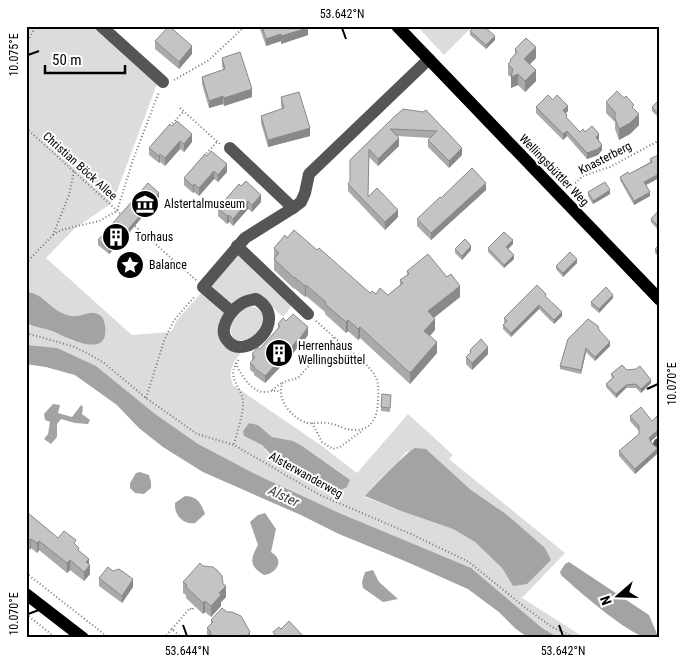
<svg xmlns="http://www.w3.org/2000/svg" width="686" height="664" viewBox="0 0 686 664" font-family="'Roboto Condensed',sans-serif">
<style>
.green{fill:#dcdcdc;fill-rule:evenodd}
.water{fill:#a3a3a3}
.lines{fill:none;stroke-linecap:round;stroke-linejoin:round}
.path{stroke:#777;stroke-width:2;stroke-dasharray:1 2.5;stroke-linecap:butt}
.minor{stroke:#555;stroke-width:12}
.major{stroke:#000;stroke-width:12}
.wall{fill:#a9a9a9}
.shaded-wall{fill:#898989}
.building{fill:#c4c4c4;stroke:#898989}
.ticks{fill:none;stroke:#000;stroke-width:2}
.labels{text-anchor:middle;stroke-width:4;stroke-linejoin:round;paint-order:stroke}
.street-label{font-size:12px;fill:#000;stroke:#fff}
.poi-label{font-size:12px;fill:#000;stroke:#fff;text-anchor:start}
.water-label{font-size:14px;font-style:italic;fill:#444;stroke:#fff}
.neatline{fill:none;stroke:#000;stroke-width:2}
.ticks-label{font-size:12px;text-anchor:middle;fill:#000}
</style>
<rect width="100%" height="100%" fill="#fff"/>
<g class="green">
<path d="M26,26H93L157,84L113,202L73,230L46,258L132,335L171,332L177,320L202,292L227,313L222,323L240,351V354C232,364 228,372 233,385L322,446L357,473L408,414L453,455L449,459L565,553L522,598L585,638H529L516,629L499,612L468,589L405,561L339,534L301,515L203,472L163,447L139,428L117,405L75,375L46,367L26,364V323L52,331L73,341L105,323C95,302 86,320 71,317C53,313 44,293 26,292ZM249,423L258,425L272,437L302,446L312,454L329,489L284,466L268,453L262,445L244,436ZM426,449L471,490L506,514L551,560L513,586L502,568L475,542L453,529L401,511L365,497C376,479 394,469 406,452Z"/>
<polygon points="417,26 473,26 444,55"/>
<polygon points="235,253 294,303 283,317 270,305 233,306 209,284"/>
<path d="M246,307C257,306 260,308 264,318C259,333 250,343 234,340C226,324 232,317 246,307Z"/>
</g>
<g class="water">
<path d="M26,292C41,292 49,307 62,313C80,322 87,309 98,314C103,316 105,322 105,326C110,361 66,337 52,331C44,328 34,327 26,323Z"/>
<polygon points="26,345 57,348 96,366 155,414 198,444 257,475 339,513 471,568 542,628 559,638 529,638 516,629 499,612 468,589 405,561 339,534 301,515 203,472 163,447 139,428 117,405 75,375 46,367 26,364"/>
<polygon points="53,404 60,405 58,413 72,417 81,405 83,407 82,414 90,420 88,424 75,423 61,419 57,424 57,437 51,444 44,439 48,434 50,422 45,420 44,414"/>
<polygon points="249,423 258,425 272,437 293,441 302,446 350,480 347,487 339,491 329,489 304,477 276,460 262,445 244,436 243,431"/>
<path d="M415,448L426,449L471,490L506,514L545,548L551,560L527,584L513,586L502,568L475,542L453,529L401,511L365,496C376,483 387,473 399,461C405,456 408,452 415,448Z"/>
<polygon points="140,472 149,475 151,482 151,488 144,494 135,493 130,488 130,483 136,473"/>
<path d="M185,496C197,496 201,503 205,514L195,523C183,525 174,515 175,503Z"/>
<path d="M265,513L276,529L271,552C285,560 277,573 264,575C249,566 250,559 258,545L250,522L258,515Z"/>
<path d="M569,562L649,615L657,634L660,638C656,638 651,638 648,638C629,635 576,589 561,575L560,572L565,564Z"/>
<polygon points="373,570 379,582 398,599 383,602 363,588 362,582 365,572"/>
</g>
<g class="lines">
<g class="path">
<polyline points="26,44 36,26"/>
<polyline points="174,80 209,60 245,26"/>
<polyline points="180,108 220,144"/>
<polyline points="170,126 184,111"/>
<polyline points="26,128 123,216"/>
<polyline points="204,156 217,142"/>
<polyline points="570,188 583,176 610,167 660,140"/>
<polyline points="135,226 196,280"/>
<polyline points="53,235 61,230 99,221 117,211 133,160 159,92"/>
<polyline points="26,263 53,235 69,195 74,171"/>
<path d="M316,321L334,337L298,378L283,382C275,399 292,419 308,423C314,424 321,422 328,423C336,424 345,430 353,430C373,431 378,415 378,399C379,389 379,379 371,370C361,358 346,348 334,337"/>
<polyline points="26,333 72,346 85,352 104,363 146,398 197,434 234,445 320,495 411,534 469,562 523,606 552,627 576,638"/>
<path d="M236,363C239,373 253,393 264,392C271,392 274,389 281,392"/>
<polyline points="272,390 283,382"/>
<polyline points="146,398 164,341 174,320 195,296"/>
<polyline points="312,423 322,442 333,449 340,447 363,430"/>
<path d="M234,444C237,432 244,412 243,401C241,384 224,378 240,358"/>
<polyline points="26,573 109,638"/>
<polyline points="26,614 56,638"/>
<polyline points="172,629 190,608 192,610 195,606"/>
<polyline points="164,638 172,629 182,638"/>
</g>
<g class="minor">
<polyline points="101,26 163,82"/>
<polyline points="230,148 293,208"/>
<polyline points="237,246 308,314"/>
<path d="M256,299C292,320 244,364 227,340C218,329 230,311 241,304C245,301 251,300 256,299Z"/>
<polyline points="232,312 203,287 245,238 293,208 301,202 305,193 309,174 429,59"/>
<polyline points="659,444 660,444"/>
</g>
<g class="major">
<polyline points="397,26 660,300"/>
<polyline points="26,594 83,638"/>
</g>
</g>
<g class="wall">
<polygon points="259,26 307,26 308,35 281,44 281,41 266,46"/>
<polygon points="475,26 491,26 488,29 495,40 486,49 470,35 470,31"/>
<polygon points="155,41 192,54 179,69 155,49"/>
<polygon points="515,49 536,58 530,64 536,81 525,92 518,85 511,88 511,77 508,75 508,64 510,63 510,60 515,55"/>
<polygon points="222,58 252,97 224,106 223,104 209,108 202,84 202,77 223,70 222,66"/>
<polygon points="281,97 310,136 268,147 261,123 261,116 282,109 281,105"/>
<polygon points="553,100 568,111 566,113 567,119 580,132 585,132 599,140 598,140 602,150 598,155 587,159 567,136 563,140 536,113 536,107"/>
<polygon points="606,102 634,109 639,125 630,134 619,140 615,129 615,122 606,113"/>
<polygon points="660,103 660,119 652,111 652,107"/>
<polygon points="423,112 462,155 449,168 428,147 428,140 430,138 397,136 399,146 378,166 369,157 368,197 398,217 385,230 348,191 348,184 350,182 350,160 394,117"/>
<polygon points="170,124 192,142 184,152 180,149 165,166 160,162 159,163 149,155 149,148"/>
<polygon points="205,154 227,172 218,182 214,179 199,196 194,192 193,193 184,185 184,178"/>
<polygon points="660,154 660,179 659,178 646,185 650,196 634,205 620,180 620,177 629,174 650,162 650,159"/>
<polygon points="239,184 261,202 252,212 248,209 233,226 229,222 227,224 218,216 218,208"/>
<polygon points="486,190 431,240 417,226 417,219 441,198"/>
<polygon points="588,192 610,194 593,204 588,196"/>
<polygon points="159,197 156,200 157,205 146,218 143,216 128,234 128,238 117,251 115,248 109,254 98,245 98,240"/>
<polygon points="660,209 660,232 651,222 651,219"/>
<polygon points="287,238 317,250 370,293 388,295 400,285 400,280 407,275 407,271 460,297 434,318 435,330 430,336 437,353 410,384 360,338 358,340 348,331 346,333 325,314 325,312 306,296 305,297 294,288 294,289 274,270 274,248"/>
<polygon points="513,244 508,249 514,259 504,268 488,252 488,248"/>
<polygon points="660,244 660,258 655,253 655,249"/>
<polygon points="455,249 471,250 462,260 455,253"/>
<polygon points="577,263 563,277 556,269 556,266"/>
<polygon points="546,297 562,316 554,324 539,309 511,337 503,329 503,325 505,323 504,322 504,318"/>
<polygon points="613,298 599,313 591,306 591,302"/>
<polygon points="286,321 308,335 298,349 297,348 292,355 265,383 254,375 254,373 250,370 250,363 252,361 252,354 260,349 278,329 278,324"/>
<polygon points="599,330 610,346 595,361 586,352 581,374 560,369 560,366"/>
<polygon points="470,350 488,354 472,370 466,364 466,357 470,353"/>
<polygon points="627,370 651,383 641,393 636,388 626,388 616,398 606,387 606,384 612,378 611,374"/>
<polygon points="391,395 390,412 381,411 381,407"/>
<polygon points="630,416 652,421 660,419 660,433 651,441 658,453 635,474 619,456 619,451 639,434 639,431 630,421"/>
<polygon points="26,513 58,538 76,545 79,551 89,564 90,574 84,581 70,570 67,573 39,550 37,553 31,548 30,550 26,546"/>
<polygon points="99,578 133,587 122,603 99,586"/>
<polygon points="183,582 226,597 221,602 221,606 211,617 205,612 203,614 186,598 186,595 183,593"/>
<polygon points="211,620 250,638 207,638 207,628 211,624"/>
</g>
<g class="shaded-wall">
<polygon points="308,28 308,35 281,44 281,36"/>
<polygon points="281,34 281,41 266,46 266,39"/>
<polygon points="495,36 495,40 486,49 486,45"/>
<polygon points="192,46 192,54 179,69 179,62"/>
<polygon points="536,47 536,58 524,70 524,59"/>
<polygon points="536,70 536,81 525,92 525,81"/>
<polygon points="518,74 518,85 511,88 511,77"/>
<polygon points="252,89 252,97 224,106 224,98"/>
<polygon points="223,96 223,104 209,108 209,101"/>
<polygon points="568,106 568,111 563,116 563,110"/>
<polygon points="639,114 639,125 630,134 619,140 619,129"/>
<polygon points="310,128 310,136 268,147 268,140"/>
<polygon points="567,131 567,136 563,140 563,134"/>
<polygon points="192,134 192,142 184,152 184,144"/>
<polygon points="599,134 599,140 596,143 596,137"/>
<polygon points="399,138 399,146 378,166 378,159"/>
<polygon points="180,141 180,149 165,166 165,158"/>
<polygon points="602,145 602,150 598,155 587,159 587,153"/>
<polygon points="462,148 462,155 449,168 449,161"/>
<polygon points="160,154 160,162 159,163 159,156"/>
<polygon points="227,164 227,172 218,182 218,175"/>
<polygon points="214,171 214,179 199,196 199,188"/>
<polygon points="659,174 659,178 644,186 644,182"/>
<polygon points="486,183 486,190 431,240 431,233"/>
<polygon points="194,184 194,192 193,193 193,186"/>
<polygon points="610,190 610,194 593,204 593,201"/>
<polygon points="650,192 650,196 634,205 634,201"/>
<polygon points="159,193 159,197 154,203 154,198"/>
<polygon points="261,195 261,202 252,212 252,205"/>
<polygon points="157,201 157,205 146,218 146,214"/>
<polygon points="248,201 248,209 233,226 233,219"/>
<polygon points="398,210 398,217 385,230 385,222"/>
<polygon points="143,212 143,216 126,236 126,232"/>
<polygon points="229,215 229,222 227,224 227,216"/>
<polygon points="128,234 128,238 117,251 117,247"/>
<polygon points="513,240 513,244 506,251 506,247"/>
<polygon points="115,244 115,248 109,254 109,250"/>
<polygon points="471,246 471,250 462,260 462,256"/>
<polygon points="514,255 514,259 504,268 504,265"/>
<polygon points="577,259 577,263 563,277 563,273"/>
<polygon points="306,285 306,296 305,297 305,286"/>
<polygon points="460,286 460,297 428,322 428,311"/>
<polygon points="613,295 613,298 599,313 599,309"/>
<polygon points="539,305 539,309 511,337 511,333"/>
<polygon points="562,312 562,316 554,324 554,320"/>
<polygon points="435,319 435,330 424,342 424,331"/>
<polygon points="348,320 348,331 346,333 346,322"/>
<polygon points="308,327 308,335 298,349 298,341"/>
<polygon points="360,327 360,338 358,340 358,329"/>
<polygon points="297,340 297,348 292,355 265,383 265,376"/>
<polygon points="437,342 437,353 410,384 410,373"/>
<polygon points="610,342 610,346 595,361 595,357"/>
<polygon points="488,347 488,354 472,370 472,363"/>
<polygon points="586,348 586,352 581,374 581,370"/>
<polygon points="651,380 651,383 641,393 641,389"/>
<polygon points="626,385 626,388 616,398 616,394"/>
<polygon points="660,428 660,433 649,443 649,438"/>
<polygon points="658,448 658,453 635,474 635,469"/>
<polygon points="31,539 31,548 30,550 30,540"/>
<polygon points="39,541 39,550 37,553 37,543"/>
<polygon points="89,559 89,566 90,565 90,574 84,581 84,572 86,562"/>
<polygon points="70,560 70,570 67,573 67,563"/>
<polygon points="133,579 133,587 122,603 122,596"/>
<polygon points="226,586 226,597 221,602 221,606 211,617 211,606 219,593"/>
<polygon points="205,601 205,612 203,614 203,603"/>
<polygon points="250,632 250,638 245,638"/>
</g>
<g class="building">
<polygon points="169,26 192,46 179,62 155,41"/>
<polygon points="262,26 307,26 308,28 281,36 281,34 266,39"/>
<polygon points="475,26 488,26 486,28 495,36 486,45 470,31"/>
<polygon points="526,38 536,47 524,59 536,70 525,81 518,74 511,77 513,69 508,64 511,61 510,60 517,52 515,49"/>
<polygon points="240,52 252,89 224,98 223,96 209,101 202,77 225,69 222,58"/>
<polygon points="617,91 624,98 626,96 634,105 632,107 639,114 630,123 619,129 615,118 615,112 606,102"/>
<polygon points="299,92 310,128 268,140 261,116 284,108 281,97"/>
<polygon points="548,95 553,100 557,95 568,106 563,110 567,115 566,117 580,132 583,129 585,132 592,126 599,134 596,137 602,145 598,149 587,153 567,131 563,134 536,107"/>
<polygon points="658,101 660,103 660,116 652,107"/>
<polygon points="403,109 423,112 426,110 462,148 449,161 428,140 437,131 390,129 399,138 378,159 369,149 368,197 377,188 398,210 385,222 348,184 350,181 350,160 394,117"/>
<polygon points="177,121 192,134 184,144 180,141 165,158 160,154 159,156 149,148 170,124 172,126"/>
<polygon points="211,151 227,164 218,175 214,171 199,188 194,184 193,186 184,178 205,154 207,156"/>
<polygon points="660,154 660,175 659,174 644,182 650,192 634,201 620,177 628,172 629,174 652,162 650,159"/>
<polygon points="472,168 486,183 431,233 417,219 440,197 441,198"/>
<polygon points="246,181 261,195 252,205 248,201 233,219 229,215 227,216 218,208 239,184 241,186"/>
<polygon points="605,182 610,190 593,201 588,192"/>
<polygon points="148,183 159,193 154,198 157,201 146,214 143,212 126,232 128,234 117,247 115,244 109,250 98,240"/>
<polygon points="660,209 660,228 651,219"/>
<polygon points="294,230 317,250 319,248 370,293 372,291 376,294 380,288 388,295 403,283 400,280 409,274 407,271 428,254 447,277 451,274 460,286 428,311 435,319 424,331 437,342 410,373 360,327 358,329 348,320 346,322 325,304 326,302 306,285 305,286 294,277 294,278 274,259 279,253 274,248 285,235 287,238"/>
<polygon points="504,232 513,240 506,247 514,255 504,265 488,248"/>
<polygon points="465,239 471,246 462,256 455,249"/>
<polygon points="660,244 660,254 655,249"/>
<polygon points="570,252 577,259 563,273 556,266"/>
<polygon points="537,285 546,294 545,296 562,312 554,320 539,305 511,333 503,325 507,321 504,318"/>
<polygon points="606,287 613,295 599,309 591,302"/>
<polygon points="293,314 308,327 298,341 297,340 292,347 265,376 254,368 255,367 250,363 255,357 252,354 258,347 260,349 280,326 278,324 283,318 286,321"/>
<polygon points="588,319 598,326 599,330 610,342 595,357 586,348 581,370 560,366 568,339"/>
<polygon points="481,339 488,347 472,363 466,357 471,352 470,350"/>
<polygon points="622,365 627,370 636,369 640,366 651,380 641,389 636,384 626,385 616,394 606,384 614,377 611,374"/>
<polygon points="382,394 391,395 390,408 381,407"/>
<polygon points="641,407 652,421 657,416 660,419 660,428 649,438 652,444 658,448 635,469 619,451 639,434 639,426 630,416"/>
<polygon points="27,512 58,538 64,531 76,540 74,543 79,548 78,550 89,559 86,562 90,565 84,572 70,560 67,563 39,541 37,543 31,539 30,540 26,536"/>
<polygon points="200,563 203,566 213,567 217,570 222,576 223,584 226,586 219,593 221,595 211,606 205,601 203,603 186,587 187,585 183,582"/>
<polygon points="108,567 113,571 119,569 133,579 122,596 99,578"/>
<polygon points="222,608 227,612 232,612 241,616 250,632 245,638 215,638 210,633 211,632 207,628 213,622 211,620"/>
<polygon points="289,621 305,638 272,638 275,635 273,632 279,627 281,629"/>
</g>
<path class="ticks" d="M342,28L346,39M28,55L39,51M647,389L658,384M28,614L39,610M183,625L187,636M559,625L563,636"/>
<defs>
<g id="museum-disc" transform="scale(1.4375)"><circle r="9.5" fill="#000" stroke="#fff"/><path d="M0-6L6-3V-2H-6V-3ZM-5-1h2V3h-2ZM-1-1h2V3h-2ZM3-1h2V3H3ZM-6 4H6V6H-6Z" fill="#fff"/></g>
<g id="building-disc" transform="scale(1.4375)"><circle r="9.5" fill="#000" stroke="#fff"/><path d="M-4-6H4V6H1V3H-1V6H-4ZM-2.5-4.3h1.7v1.8h-1.7ZM.8-4.3h1.7v1.8H.8ZM-2.5-1h1.7V.8h-1.7ZM.8-1h1.7V.8H.8Z" fill="#fff"/></g>
<g id="sight-disc" transform="scale(1.4375)"><circle r="9.5" fill="#000" stroke="#fff"/><path d="M0-6L1.8-2.2L6-1.7L2.9 1.2L3.7 5.4L0 3.3L-3.7 5.4L-2.9 1.2L-6-1.7L-1.8-2.2Z" fill="#fff"/></g>
</defs>
<g fill-rule="evenodd">
<use href="#museum-disc" x="145" y="204"/>
<use href="#building-disc" x="116" y="237"/>
<use href="#sight-disc" x="130" y="265"/>
<use href="#building-disc" x="279" y="353"/>
</g>
<g class="labels">
<g class="street-label">
<text transform="translate(605 158) rotate(-27)" y="4">Knasterberg</text>
<text transform="translate(80 166) rotate(42)" y="4">Christian Böck Allee</text>
<text transform="translate(554 170) rotate(46)" y="4">Wellingsbüttler Weg</text>
<text transform="translate(306 475) rotate(29)" y="4">Alsterwanderweg</text>
</g>
<g class="poi-label">
<text x="164" y="208">Alstertalmuseum</text>
<text x="135" y="241">Torhaus</text>
<text x="149" y="269">Balance</text>
<text x="298" y="350">Herrenhaus<tspan x="298" dy="14">Wellingsbüttel</tspan></text>
</g>
<g class="water-label">
<text transform="translate(284 496) rotate(25)" y="5">Alster</text>
</g>
</g>
<rect width="686" height="664" fill="none" stroke="#ffffff" stroke-width="55"/>
<g transform="translate(618 596) rotate(250)" stroke="#ffffff" stroke-width="4" paint-order="stroke">
<path d="M0-4L9 19L0 12L-9 19Z" fill="#000000"/>
<text y="-8" font-size="14" font-weight="bold" text-anchor="middle" fill="#000000">N</text>
</g>
<path d="M45 65v8h80v-8" fill="none" stroke="#000000" stroke-width="2.5"/>
<text x="52" y="65" font-size="15" fill="#000000" stroke="#ffffff" stroke-width="4" paint-order="stroke">50 m</text>
<rect x="28" y="28" width="630" height="608" class="neatline"/>
<g class="ticks-label">
<text x="342" y="18">53.642°N</text>
<text transform="translate(14 55) rotate(-90)" y="4">10.075°E</text>
<text transform="translate(672 384) rotate(-90)" y="4">10.070°E</text>
<text transform="translate(14 614) rotate(-90)" y="4">10.070°E</text>
<text x="187" y="655">53.644°N</text>
<text x="563" y="655">53.642°N</text>
</g>
</svg>
